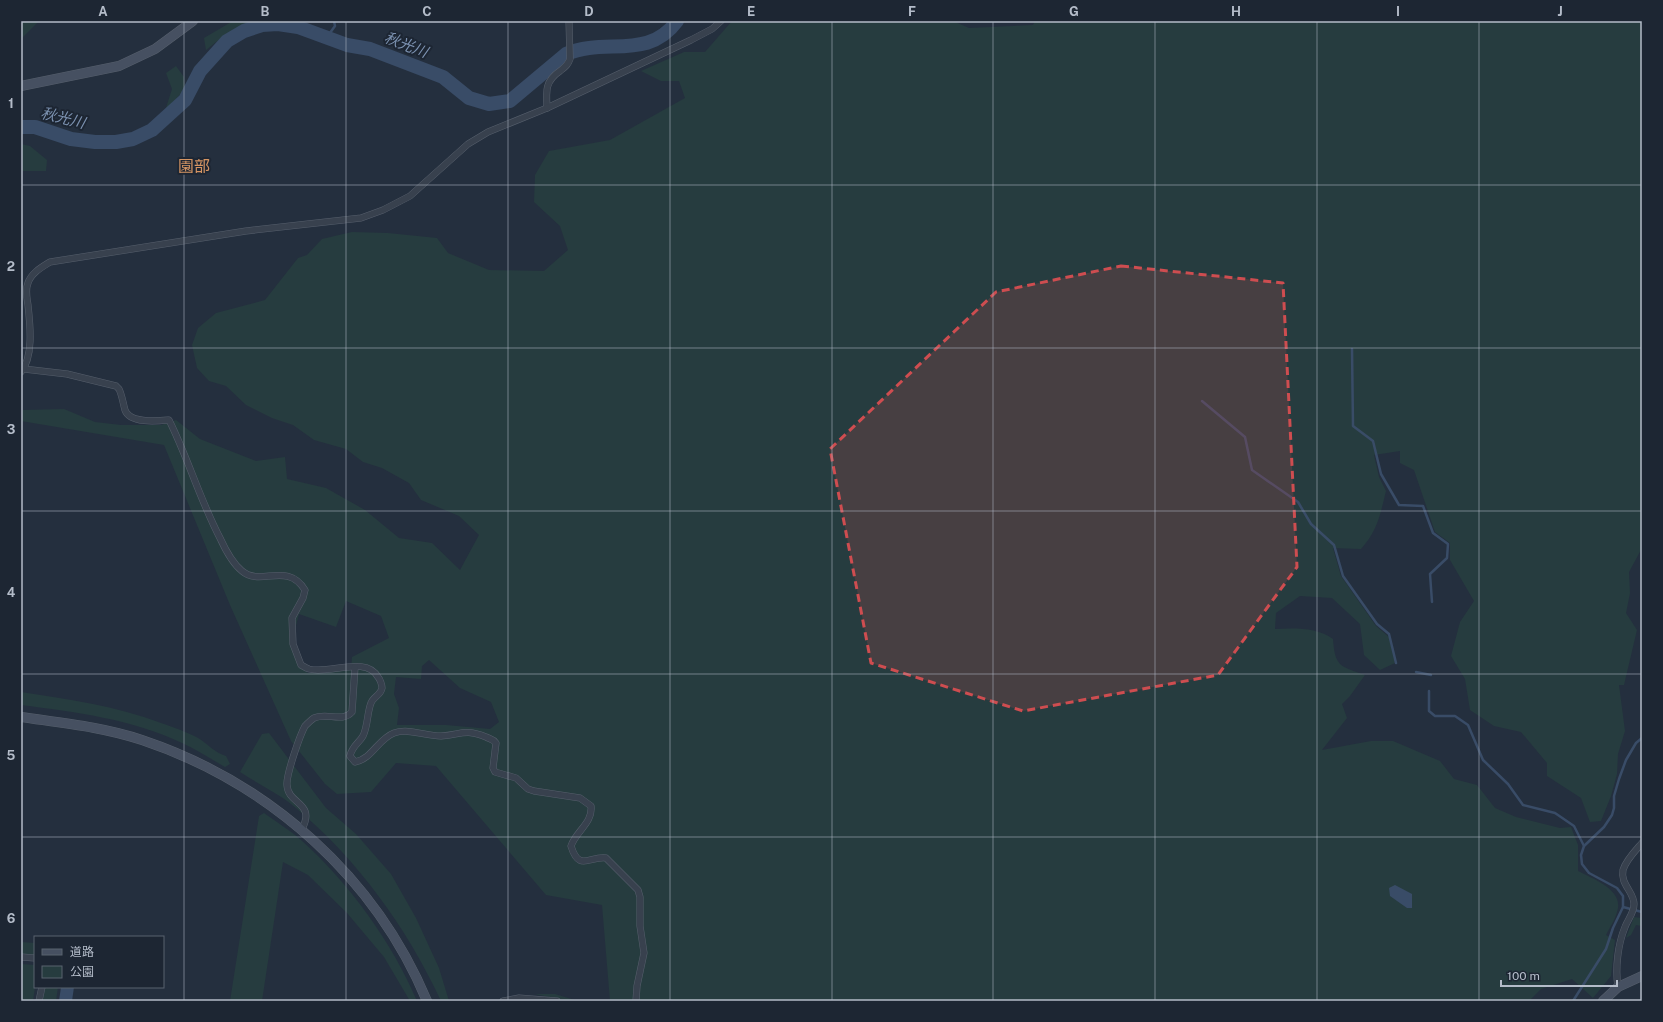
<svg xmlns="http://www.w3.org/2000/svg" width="1663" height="1022" viewBox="0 0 1663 1022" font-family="'Public Sans','Noto Sans JP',sans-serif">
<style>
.green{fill:#263c3f;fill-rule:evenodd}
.water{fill:#394c67}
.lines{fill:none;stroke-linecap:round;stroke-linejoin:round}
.stream{stroke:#394c67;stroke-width:2.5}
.river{stroke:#394c67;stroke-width:14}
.street-casing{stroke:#565f6c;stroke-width:7}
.secondary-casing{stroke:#565f6c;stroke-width:10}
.street{stroke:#38414e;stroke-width:6}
.secondary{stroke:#465061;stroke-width:9}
.marked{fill:#ce4d50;fill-opacity:0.2;stroke:#ce4d50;stroke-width:3;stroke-dasharray:8 5;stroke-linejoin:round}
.grid{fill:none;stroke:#b4bcc9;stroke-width:1;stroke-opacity:0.55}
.labels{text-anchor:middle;stroke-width:4;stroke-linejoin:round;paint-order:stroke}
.water-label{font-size:15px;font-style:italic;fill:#7c92b1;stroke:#1d2633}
.quarter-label{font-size:16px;fill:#d59563;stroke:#1d2633}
.neatline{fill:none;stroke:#b4bcc9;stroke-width:1.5}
.grid-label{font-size:13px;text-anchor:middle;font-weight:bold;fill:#b4bcc9}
</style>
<rect width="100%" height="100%" fill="#242f3e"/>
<g class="green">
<polygon points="22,21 39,21 21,39 21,24"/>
<polygon points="233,21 251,21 225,35 206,50 204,38"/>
<path d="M732,21H953L969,28L1033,25L1035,21H1642V548L1629,572L1630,593L1626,613L1637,630L1624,685H1619L1625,731L1618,754L1617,774L1611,796L1601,821L1590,822L1581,798L1547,776V763L1521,732L1494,726L1470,710L1465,679L1451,656L1460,622L1474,601L1450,560V543L1435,532L1414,470L1400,463V451L1374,455L1379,477L1386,491C1380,515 1378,530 1361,549L1333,548L1341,576L1376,626L1389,637L1395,663L1380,670L1364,655L1360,624L1332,598L1300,596L1276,613L1275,629C1294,628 1317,627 1333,639C1335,667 1340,666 1365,675L1350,696L1342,704L1347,718L1322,750L1371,741H1393L1440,761L1454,779L1477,785L1495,808L1516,817L1560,828L1571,827L1578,845V871C1593,879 1625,890 1617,912C1615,920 1610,927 1606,935L1615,940L1611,976L1593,998L1572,979L1541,989L1529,1001H610L602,905L546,895L436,766L396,763L371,792L337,794L325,784L291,741L230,605L164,445L21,421V411L23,410L64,409L95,422L121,425H161L176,420L200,439L256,461L285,457L287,479L326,488L365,510L399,538L432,543L460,570L479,535L459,516L421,500L409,483L382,468L363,462L346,449L314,440L293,425L272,418L246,405L226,386L209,381L197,368L192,345L198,328L216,313L265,300L298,258L307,255L322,239L352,232L388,233L437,238L448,253L489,270L544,271L568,250L560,226L534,202L535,175L549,151L610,140L685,98L679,81H661L641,71L684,52H705ZM346,601L381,616L389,638L352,657L351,670L308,673L299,667L291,644L299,614L336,627ZM429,660L460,688L491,702L499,722L490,729L446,725H397L399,708L394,694L396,677L421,679L422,666Z"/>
<polygon points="176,66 184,77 185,89 165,111 172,89 166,73"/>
<polygon points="21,144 30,146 47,160 46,171 21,171"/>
<path d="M21,692C68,699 116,706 161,723C173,727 187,732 198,738C208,744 215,753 226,756L230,764L225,767C211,759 197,750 182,743C132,719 75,712 21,705Z"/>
<path d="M269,733L326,808L356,834L391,874L416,918L439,968L449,1001H441C407,928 358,860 296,808C280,794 258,784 240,772L262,734Z"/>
<path d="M264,813C276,822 290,830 301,840C349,883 392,942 417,1001H410L384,957L347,913L308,875L283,862L262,1001H230L259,816Z"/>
<polygon points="1634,917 1642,918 1642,926 1636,925 1631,935 1626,938"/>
<polygon points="21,942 35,943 35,956 21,955"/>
<polygon points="21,964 35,965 35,987 33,1001 21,1001"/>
<polygon points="45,987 58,987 56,1001 42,1001"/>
<polygon points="535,994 555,994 578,1001 567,1001"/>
</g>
<g class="water">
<polygon points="1395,885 1412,894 1412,908 1407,908 1390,896 1389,888"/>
<polygon points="61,987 74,987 72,1001 59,1001"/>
</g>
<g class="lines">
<g class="stream">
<polyline points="327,37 335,26 334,21"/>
<polyline points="1352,349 1353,426 1373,441 1381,474 1399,505 1423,506 1433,533 1448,544 1447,558 1430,574 1432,602"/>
<polyline points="1202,401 1245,437 1252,470 1298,502 1311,524 1334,545 1343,576 1377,624 1389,634 1396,663"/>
<polyline points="1416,672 1431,675"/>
<polyline points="1429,691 1429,711 1435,716 1455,716 1468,725 1483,760 1508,784 1523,805 1555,813 1574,826 1584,846"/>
<polyline points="1623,907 1642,912"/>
<polyline points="1573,1001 1606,949 1613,928 1623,907 1623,896 1617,888 1589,873 1582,864 1581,855 1584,846 1604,827 1612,815 1614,808 1614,796 1619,779 1626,760 1636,743 1642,738"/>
</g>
<path class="river" d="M21,127H35L71,139L95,142H116L133,139L152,130L185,100L200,71L227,41L244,31L262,25L278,24L298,27L347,45L370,49L443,77L469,98L489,104L510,101L566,54C605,37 648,61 677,21"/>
<g class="street-casing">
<g id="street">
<path d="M547,108C546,91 545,81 560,71C565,67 568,65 570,59L569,21"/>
<path d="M24,369L67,374L116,386L119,389C122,395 123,403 125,410C130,424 158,421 169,420C188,458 200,500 220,538C225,549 232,563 242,571C261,587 287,561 305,590L303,598L292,618L293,644L301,665C303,666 306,668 309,669C329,675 366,655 378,677C380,679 382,685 382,688C381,695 373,697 371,703C367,713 368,726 363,736C359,743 352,746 350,756L355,762C372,759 378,739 394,733C409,728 425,736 441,736C461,735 464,728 486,737C490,739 493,739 496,743L493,768L495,772L516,778L528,789L534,791L580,798L591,806C593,823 576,831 571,846C579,872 589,856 606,858L638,890L640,897V926L644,953L637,986L636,1001"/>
<path d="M21,372C34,356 30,324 28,305C27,298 25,290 28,283C31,273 42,267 50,262L246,231L361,218L383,210L410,196L468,144L488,132L547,108L691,40L712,29L721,21"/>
<path d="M302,829C316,802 288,805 287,785C286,775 300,735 305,726C307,724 311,720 314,718C327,712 342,723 352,712L355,667"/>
<polyline points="21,957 35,958"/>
<path d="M1618,987C1615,968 1618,944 1625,927C1628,919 1634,913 1634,904C1634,892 1620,884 1623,870C1626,860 1635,851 1642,843"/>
<polyline points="39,1001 42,987"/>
<polyline points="503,1001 519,998 557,1001"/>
</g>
</g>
<g class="secondary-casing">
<g id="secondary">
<polyline points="21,86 119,66 155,49 193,21"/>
<path d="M21,717C62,723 103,727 142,740C270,783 375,877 427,1001"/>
<polyline points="1603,1001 1618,987 1642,976"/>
</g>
</g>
<use href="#street" class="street"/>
<use href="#secondary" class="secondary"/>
</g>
<path class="marked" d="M1121,266L1283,283L1297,567L1218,675L1023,711L871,663L830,449L996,292Z"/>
<path class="grid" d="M184,21V1001M346,21V1001M508,21V1001M670,21V1001M832,21V1001M993,21V1001M1155,21V1001M1317,21V1001M1479,21V1001M21,185H1642M21,348H1642M21,511H1642M21,674H1642M21,837H1642"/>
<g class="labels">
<g class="water-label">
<text transform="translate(406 45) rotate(21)" y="5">秋光川</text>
<text transform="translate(63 118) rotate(14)" y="5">秋光川</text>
</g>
<g class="quarter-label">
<text x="194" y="172">園部</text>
</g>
</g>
<rect width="1663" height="1022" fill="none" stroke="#1d2633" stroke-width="44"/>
<rect x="34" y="936" width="130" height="52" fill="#1d2633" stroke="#59626f"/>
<rect x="42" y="949" width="20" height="6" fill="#465061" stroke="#59626f"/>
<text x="70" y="956" font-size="12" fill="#b4bcc9">道路</text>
<rect x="42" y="966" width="20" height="12" fill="#263c3f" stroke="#59626f"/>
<text x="70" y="976" font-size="12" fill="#b4bcc9">公園</text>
<path d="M1501 980v6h116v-6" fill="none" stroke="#b4bcc9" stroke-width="2"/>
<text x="1507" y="980" font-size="12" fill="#b4bcc9" stroke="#1d2633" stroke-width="3" paint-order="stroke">100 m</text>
<rect x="22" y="22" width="1619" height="978" class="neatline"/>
<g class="grid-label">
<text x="103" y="16">A</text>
<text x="265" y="16">B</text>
<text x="427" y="16">C</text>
<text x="589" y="16">D</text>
<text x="751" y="16">E</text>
<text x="912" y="16">F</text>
<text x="1074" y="16">G</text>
<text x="1236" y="16">H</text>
<text x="1398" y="16">I</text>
<text x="1560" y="16">J</text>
<text x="11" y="108">1</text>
<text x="11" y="271">2</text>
<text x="11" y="434">3</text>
<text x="11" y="597">4</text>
<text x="11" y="760">5</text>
<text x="11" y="923">6</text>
</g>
</svg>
